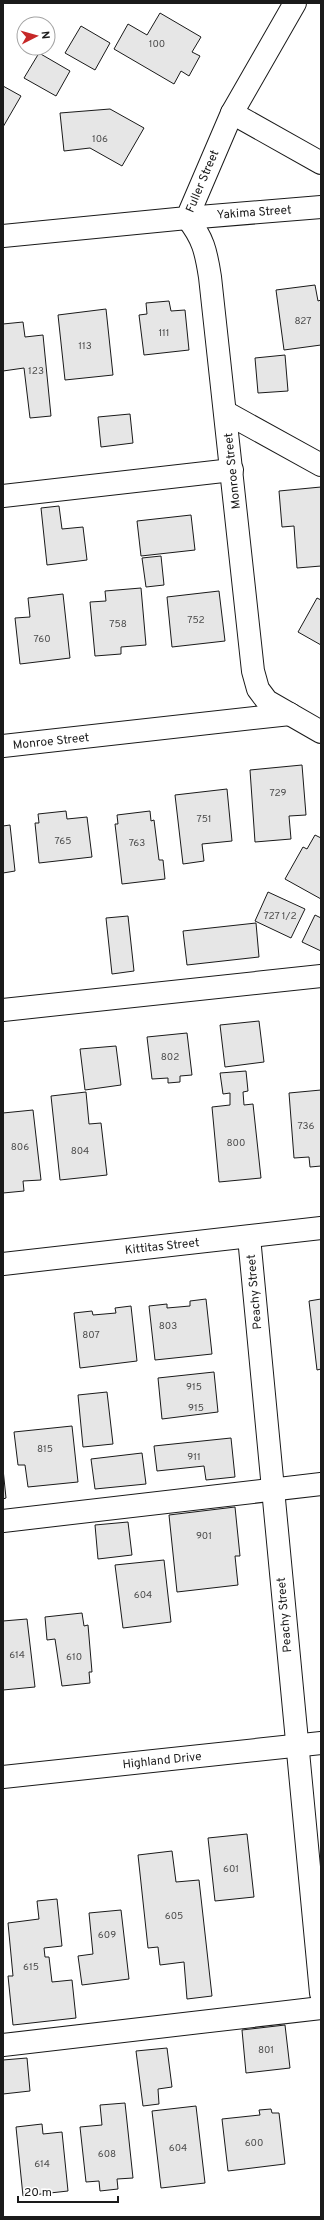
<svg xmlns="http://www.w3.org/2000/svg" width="324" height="2220" viewBox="0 0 324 2220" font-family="Overpass,sans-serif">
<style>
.building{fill:#e6e6e6;stroke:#1a1a1a}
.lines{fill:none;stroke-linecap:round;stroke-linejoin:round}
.minor-casing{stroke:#1a1a1a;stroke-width:24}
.minor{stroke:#fff;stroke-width:22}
.labels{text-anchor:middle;stroke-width:3;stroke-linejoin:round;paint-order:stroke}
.number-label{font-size:10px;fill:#4d4d4d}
.street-label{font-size:12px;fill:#1a1a1a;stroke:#fff}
</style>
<rect width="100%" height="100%" fill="#fff"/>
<g class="building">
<polygon points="160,13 201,37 192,52 200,56 189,76 181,71 174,84 114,49 128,24 147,35"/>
<polygon points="81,26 110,43 95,70 65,53"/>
<polygon points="39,53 70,71 56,96 24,78"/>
<polygon points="3,86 21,96 3,127"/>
<polygon points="110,109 144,128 122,166 90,148 64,151 60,113"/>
<polygon points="315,285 318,301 321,300 321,345 284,350 276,290"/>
<polygon points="169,301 171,311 185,310 189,350 144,355 139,315 147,314 146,303"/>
<polygon points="106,309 113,375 65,380 58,315"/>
<polygon points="23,322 25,337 43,335 51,416 30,418 24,368 3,371 3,324"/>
<polygon points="285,355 288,391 258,393 255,358"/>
<polygon points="130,414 133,443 101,447 98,417"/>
<polygon points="321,487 321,566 297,568 294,526 282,527 279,491"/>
<polygon points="59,506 62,529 83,527 87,560 47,565 41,508"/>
<polygon points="191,515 195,550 141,556 137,521"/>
<polygon points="161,556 164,585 146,587 142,558"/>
<polygon points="141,588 146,645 121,647 121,654 95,656 90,602 106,601 105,591"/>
<polygon points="219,591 225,641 172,647 167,597"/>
<polygon points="63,594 70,658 20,664 15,618 30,617 28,598"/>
<polygon points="317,598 321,600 321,645 298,632"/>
<polygon points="302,765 306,815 289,816 291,839 255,842 250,770"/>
<polygon points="227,789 232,841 202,844 204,861 183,864 175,795"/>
<polygon points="66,811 67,819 87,817 92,857 39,863 35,823 39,823 38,814"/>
<polygon points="150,811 151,821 154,820 159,860 163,860 165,879 122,884 115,824 118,824 117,815"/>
<polygon points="10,825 15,871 3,873 3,826"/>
<polygon points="315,835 321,838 321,899 285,879 303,847 307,849"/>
<polygon points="268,892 305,909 291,938 255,921"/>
<polygon points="315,915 321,918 321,951 302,942"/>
<polygon points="128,916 134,971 112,974 106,918"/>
<polygon points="256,923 259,957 187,965 183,931"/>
<polygon points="259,1021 264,1062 225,1067 220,1025"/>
<polygon points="187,1033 192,1075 180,1076 180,1082 168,1083 168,1078 152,1079 147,1037"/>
<polygon points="116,1046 121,1085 85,1090 80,1049"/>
<polygon points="246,1071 248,1091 243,1092 244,1105 253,1104 261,1178 219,1182 212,1107 230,1105 230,1093 223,1094 220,1073"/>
<polygon points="321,1090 321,1166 310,1167 309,1157 294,1158 289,1093"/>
<polygon points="86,1092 89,1124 101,1123 107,1175 60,1180 51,1096"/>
<polygon points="33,1110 41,1180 23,1181 24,1191 3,1193 3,1113"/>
<polygon points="206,1299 212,1354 155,1360 149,1306 167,1304 167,1308 190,1306 190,1301"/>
<polygon points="321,1299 321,1369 317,1370 309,1301"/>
<polygon points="131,1306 137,1361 80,1368 74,1313 92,1311 93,1315 116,1313 115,1308"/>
<polygon points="214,1372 218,1412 162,1419 158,1378"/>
<polygon points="107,1392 113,1444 83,1447 78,1395"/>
<polygon points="72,1426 78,1482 28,1487 25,1465 18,1465 14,1432"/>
<polygon points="231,1438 235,1477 206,1480 204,1466 157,1471 154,1446"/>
<polygon points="142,1453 146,1484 95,1489 91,1459"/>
<polygon points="3,1469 6,1498 3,1499"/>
<polygon points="235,1507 240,1556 235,1556 238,1585 177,1592 169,1515"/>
<polygon points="128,1522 132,1555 98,1559 95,1525"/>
<polygon points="164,1560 171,1622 123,1628 115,1565"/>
<polygon points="82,1613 84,1626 88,1625 92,1672 89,1672 90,1683 62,1686 55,1639 47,1640 45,1617"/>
<polygon points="27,1619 35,1687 3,1690 3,1621"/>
<polygon points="247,1834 254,1897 215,1901 208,1838"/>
<polygon points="172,1851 176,1882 199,1880 212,1996 187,1999 184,1962 160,1965 158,1947 148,1948 138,1855"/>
<polygon points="57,1899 62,1946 44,1948 45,1957 49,1957 52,1982 72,1980 76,2018 13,2025 8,1976 13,1976 8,1923 39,1919 37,1901"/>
<polygon points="121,1910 129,1979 82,1985 78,1956 93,1954 89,1913"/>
<polygon points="285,2025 290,2068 246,2073 242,2030"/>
<polygon points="167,2048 172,2087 158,2089 159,2104 143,2106 136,2051"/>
<polygon points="27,2058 30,2091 3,2094 3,2060"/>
<polygon points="125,2103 133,2178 117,2179 118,2189 100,2191 99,2181 86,2182 80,2127 102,2125 100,2105"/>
<polygon points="196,2106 205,2183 161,2188 152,2111"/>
<polygon points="271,2109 272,2113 279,2113 285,2164 228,2171 222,2119 260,2115 259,2110"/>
<polygon points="42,2124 43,2134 62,2132 68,2191 23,2196 16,2127"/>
</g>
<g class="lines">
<g class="minor-casing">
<g id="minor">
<polyline points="232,113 321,163"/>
<path d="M187,218C203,238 206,251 210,277L253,671L258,689L267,701L321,732"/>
<polyline points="187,218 321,207"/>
<polyline points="3,236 187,218 232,113 295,3"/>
<polyline points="225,412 321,465"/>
<polyline points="3,496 232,470"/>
<polyline points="3,746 290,714"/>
<polyline points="3,1010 321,976"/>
<polyline points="249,1237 321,1993"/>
<polyline points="3,1264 321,1228"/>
<polyline points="3,1521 321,1484"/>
<polyline points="3,1777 321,1743"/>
<polyline points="3,2045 321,2008"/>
</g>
</g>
<use href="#minor" class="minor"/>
</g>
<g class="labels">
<g class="number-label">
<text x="157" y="47">100</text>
<text x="100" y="142">106</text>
<text x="303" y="324">827</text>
<text x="164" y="336">111</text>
<text x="85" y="349">113</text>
<text x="36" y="374">123</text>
<text x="196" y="623">752</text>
<text x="118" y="627">758</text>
<text x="42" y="642">760</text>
<text x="278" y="796">729</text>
<text x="204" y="822">751</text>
<text x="63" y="844">765</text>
<text x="137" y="846">763</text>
<text x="280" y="919">727 1/2</text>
<text x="170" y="1060">802</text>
<text x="306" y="1129">736</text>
<text x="236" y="1146">800</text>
<text x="20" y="1150">806</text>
<text x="80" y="1154">804</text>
<text x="168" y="1329">803</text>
<text x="91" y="1338">807</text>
<text x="194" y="1390">915</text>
<text x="196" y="1411">915</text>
<text x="45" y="1452">815</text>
<text x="194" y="1460">911</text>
<text x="204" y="1539">901</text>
<text x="143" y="1598">604</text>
<text x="17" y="1658">614</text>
<text x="74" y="1660">610</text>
<text x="231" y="1872">601</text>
<text x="174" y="1919">605</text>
<text x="107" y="1938">609</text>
<text x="31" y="1970">615</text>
<text x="266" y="2053">801</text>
<text x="254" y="2146">600</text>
<text x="178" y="2151">604</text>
<text x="107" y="2157">608</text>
<text x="42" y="2167">614</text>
</g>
<g class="street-label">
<text transform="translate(202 181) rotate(-67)" y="4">Fuller Street</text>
<text transform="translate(254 212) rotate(-4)" y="4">Yakima Street</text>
<text transform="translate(232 471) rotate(-96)" y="4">Monroe Street</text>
<text transform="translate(51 741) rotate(-6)" y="4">Monroe Street</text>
<text transform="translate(162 1246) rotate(-6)" y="4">Kittitas Street</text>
<text transform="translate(254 1292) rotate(-95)" y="4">Peachy Street</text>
<text transform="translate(284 1615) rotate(-95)" y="4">Peachy Street</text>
<text transform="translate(162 1760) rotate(-6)" y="4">Highland Drive</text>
</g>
</g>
<rect width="324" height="2220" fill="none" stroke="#1a1a1a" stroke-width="8"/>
<g transform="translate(36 36) rotate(84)"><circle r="19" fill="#ffffff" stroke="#a3a3a3"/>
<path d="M0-3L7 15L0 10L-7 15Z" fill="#c62828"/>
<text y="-6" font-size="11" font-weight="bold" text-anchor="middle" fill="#1a1a1a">N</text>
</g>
<path d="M18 2196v6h100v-6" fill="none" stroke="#1a1a1a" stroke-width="2"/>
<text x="24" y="2196" font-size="12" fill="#1a1a1a" stroke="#ffffff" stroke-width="3" paint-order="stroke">20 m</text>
</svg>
